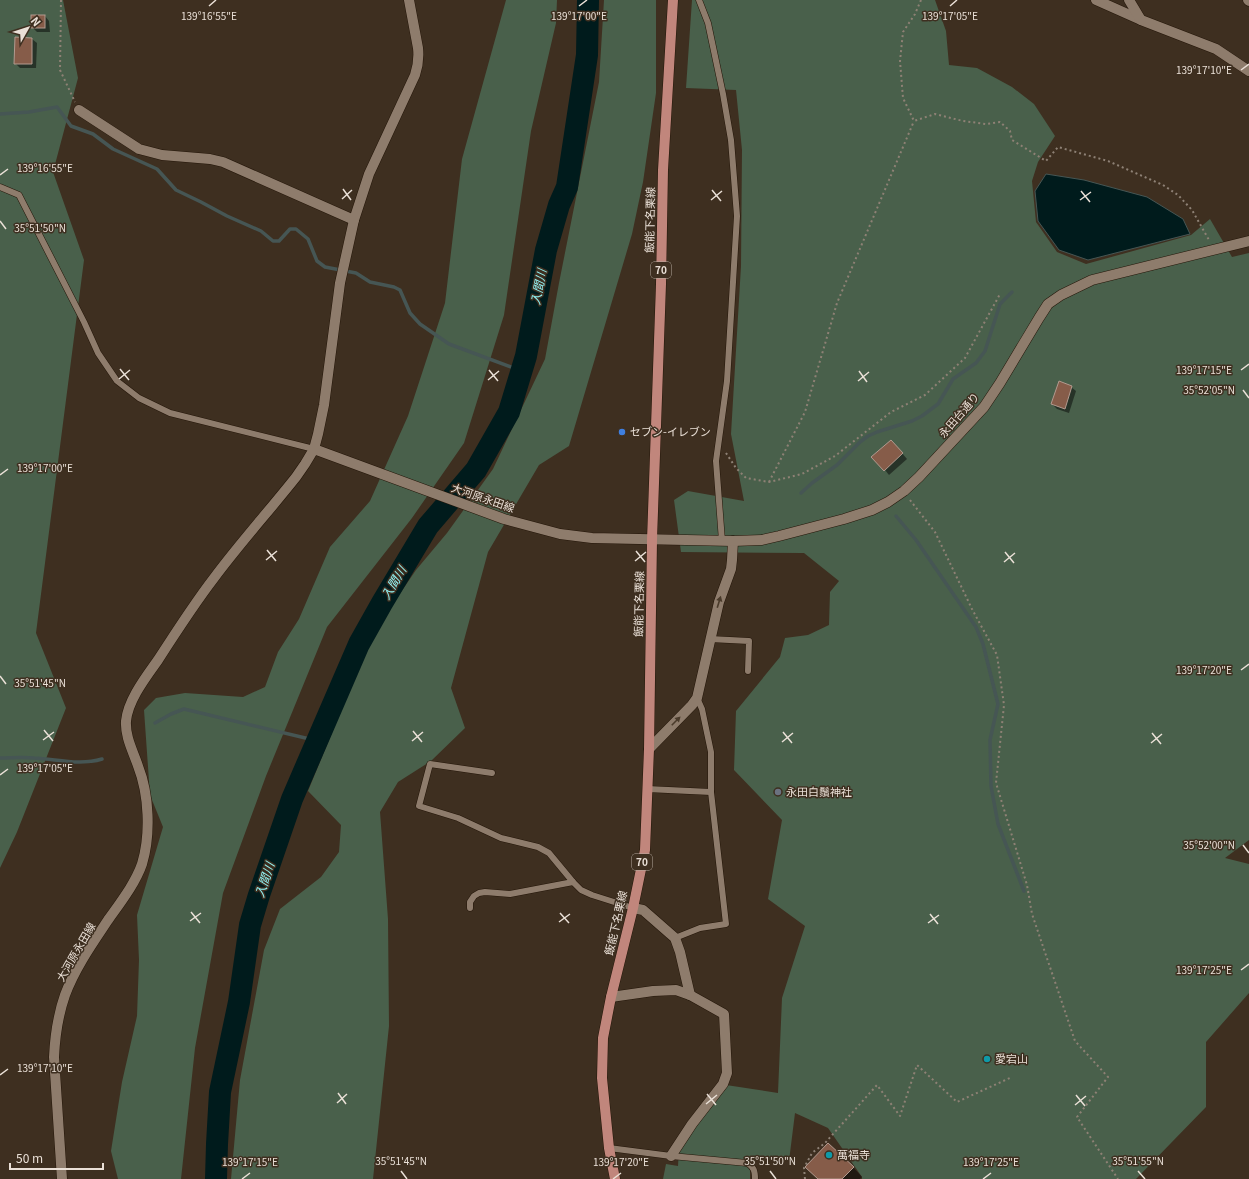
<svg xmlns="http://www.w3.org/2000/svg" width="1249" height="1179" viewBox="0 0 1249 1179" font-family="Georgia,'Noto Sans JP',serif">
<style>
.green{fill:#49604b}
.water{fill:#001b1c;stroke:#465654}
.shadow{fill:#0007}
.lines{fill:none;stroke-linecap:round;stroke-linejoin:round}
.stream{stroke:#465654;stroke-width:3.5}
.river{stroke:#001b1c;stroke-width:22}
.building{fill:#865c49;stroke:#b29a8f}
.service-casing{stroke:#241609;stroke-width:7}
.minor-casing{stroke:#241609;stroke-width:11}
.tertiary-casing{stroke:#241609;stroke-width:11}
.primary-casing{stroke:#241609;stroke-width:11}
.path{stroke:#8e8175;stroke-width:2;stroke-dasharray:2 3;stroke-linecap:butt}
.service{stroke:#8e7c6c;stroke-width:6}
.minor{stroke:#8e7c6c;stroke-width:10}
.tertiary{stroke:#8e7c6c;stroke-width:10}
.primary{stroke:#c1867c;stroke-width:10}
.oneway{fill:#4a3b2b}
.ticks{fill:none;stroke:#eae0d7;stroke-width:1.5}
.shop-dot{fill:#3f7fe0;stroke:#3e2f20;stroke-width:1.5}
.worship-dot{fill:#6b7280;stroke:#3e2f20;stroke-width:1.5}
.culture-dot{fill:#0f9aa8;stroke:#3e2f20;stroke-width:1.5}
.labels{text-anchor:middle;stroke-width:3;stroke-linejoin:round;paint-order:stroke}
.shield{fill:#3e2f20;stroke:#b6aba0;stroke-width:1}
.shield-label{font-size:10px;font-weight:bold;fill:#eae0d7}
.street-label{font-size:11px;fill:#eae0d7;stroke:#3e2f20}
.poi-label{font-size:11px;fill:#eae0d7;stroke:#3e2f20;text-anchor:start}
.water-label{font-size:12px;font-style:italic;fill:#92f5f6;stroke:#3e2f20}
.ticks-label{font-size:10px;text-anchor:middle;fill:#eae0d7;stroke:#3e2f20;stroke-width:3;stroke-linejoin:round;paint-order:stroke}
</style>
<rect width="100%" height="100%" fill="#3e2f20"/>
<g class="green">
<polygon points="0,0 63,0 78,78 53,172 84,260 36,633 66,708 17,832 0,868"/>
<polygon points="506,0 557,0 556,23 531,131 504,315 464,443 412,518 327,627 266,776 223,893 195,1048 181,1179 118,1179 111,1151 122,1082 137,1016 139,960 137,915 163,827 150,795 144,710 156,698 185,693 243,697 265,687 278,652 299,619 330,547 370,501 408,416 445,303 462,159"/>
<polygon points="604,0 656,0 656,93 643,182 632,234 569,446 539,465 488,552 451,688 465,728 431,761 398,782 380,812 388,919 389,1026 373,1179 231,1179 240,1080 264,950 280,909 321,877 339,852 341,825 308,791 373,633 416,570 447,533 493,469 545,359 559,283 599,82"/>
<polygon points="692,0 935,0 946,31 949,65 977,68 1012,87 1034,104 1055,136 1038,162 1032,181 1036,222 1057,252 1086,264 1191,235 1210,219 1232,257 1249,253 1249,840 1225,858 1249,864 1249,993 1206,1042 1206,1107 1136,1179 862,1179 862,1177 828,1128 795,1113 789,1161 750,1158 750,1179 663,1179 666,1164 678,1166 679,1149 726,1085 778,1093 782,998 805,926 768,899 782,820 734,770 736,711 780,657 785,638 808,635 829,625 830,592 839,581 804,553 681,552 674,500 688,491 744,501 731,434 741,266 742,150 736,90 686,88"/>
</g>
<polygon class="water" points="1046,174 1084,180 1147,197 1183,219 1190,234 1088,260 1059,250 1038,221 1035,191"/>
<g class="shadow">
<polygon points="45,16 49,21 50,32 37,32 32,27"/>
<polygon points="32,39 37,43 36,68 20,68 15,63"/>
<polygon points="1071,387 1076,391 1069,413 1057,409 1052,404"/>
<polygon points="896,446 907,459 889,475 885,470"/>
<polygon points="853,1167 862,1177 860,1179 819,1179"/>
</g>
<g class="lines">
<g class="stream">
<polyline points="0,114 29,112 57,107 71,126 93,134 113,149 157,169 176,190 201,202 227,216 261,231 273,241 279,241 290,229 296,229 308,239 317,261 325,267 356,273 370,282 394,287 400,290 410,313 420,324 449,344 522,371"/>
<polyline points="801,493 812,483 837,465 860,442 868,436 877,432 912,421 922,416 938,404 953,379 976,363 985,351 1000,304 1012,292"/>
<polyline points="896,516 916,540 976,627 983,644 998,704 990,740 991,786 998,824 1024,891"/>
<polyline points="155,723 171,714 184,709 318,741"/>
<path d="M0,758C11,758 23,757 34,758C57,759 79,766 102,759"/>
</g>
<polyline class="river" points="216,1179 217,1144 220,1092 239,1002 250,925 259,895 292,799 359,644 382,603 428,526 476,470 509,412 526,356 546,250 559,205 567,187 587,55 588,0"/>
</g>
<g class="building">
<rect x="31" y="15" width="14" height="13"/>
<polygon points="15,37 32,38 32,64 14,64"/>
<polygon points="1059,381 1072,386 1065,409 1051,404"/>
<polygon points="891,440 903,453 884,471 871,457"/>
<polygon points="828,1143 854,1167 842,1179 818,1179 805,1167"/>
</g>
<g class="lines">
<g class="service-casing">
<g id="service">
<polyline points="699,0 708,23 723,94 731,140 737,216 727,381 716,461 722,541"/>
<polyline points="0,187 19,195 84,322 98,353 117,381 139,398 170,413 314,449"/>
<polyline points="710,639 749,641 748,671"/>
<polyline points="492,773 430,764 419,806 458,818 501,838 538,847 549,853 573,882 581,890 592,895 633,908"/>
<polyline points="647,789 711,792"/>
<polyline points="470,908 470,902 474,896 479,893 485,892 510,894 573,882"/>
<polyline points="675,938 700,928 726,924 711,792 711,752 702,709 697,698"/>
<path d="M609,1148L671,1156L747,1163C754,1167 755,1171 755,1179"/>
</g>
</g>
<g class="minor-casing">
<g id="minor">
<polyline points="1096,0 1141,20 1216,49 1249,71"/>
<polyline points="1129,0 1141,20"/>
<polyline points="79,110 139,149 162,155 210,159 223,162 354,220"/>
<polyline points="649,749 692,705 697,698 719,602 731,569 732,560 733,541"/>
<polyline points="633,908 643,910 675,938 680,952 690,995"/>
<polyline points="611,997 653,991 676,990 690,995 724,1014 727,1073 723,1084 692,1124 671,1156"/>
</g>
</g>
<g class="tertiary-casing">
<g id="tertiary">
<polyline points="1248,0 1249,1"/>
<polyline points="314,449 504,519 560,534 592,538 733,541 762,540 779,536 844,519 872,510 888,502 904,491 919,477 984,407 1000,383 1039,318 1048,304 1061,295 1092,280 1249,241"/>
<path d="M62,1179L54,1057C55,1036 58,1015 65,995C75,968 92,944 108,920C120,903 135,884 142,864C151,834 149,794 138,766C133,751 125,737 126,721C128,700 146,677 158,660C176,632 194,604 214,578C240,543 269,511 296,477L305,464L314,449L318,434L324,405L340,283L354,220L369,174L415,75C418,66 419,57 418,48L409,0"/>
</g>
</g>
<g class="primary-casing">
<polyline id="primary" points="615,1179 609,1148 602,1078 603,1038 611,997 633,908 645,850 649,749 652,540 661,284 663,170 673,0"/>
</g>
<g class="path">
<polyline points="61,0 60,70 75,102"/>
<polyline points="921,0 915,14 903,32 900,61 903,98 914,121 935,114 963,121 986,124 1000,122 1010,131 1012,140 1046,161 1058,147 1108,161 1163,185 1178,195 1192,210 1209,240"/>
<polyline points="726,453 736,468 746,478 769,482 802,474 835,456 891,412 925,395 965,358 1000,294"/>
<polyline points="769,482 805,412 837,303 914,121"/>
<polyline points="910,500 935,532 972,609 997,655 1004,705 996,783 1027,885 1032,914 1075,1041 1108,1077 1077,1117 1118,1179"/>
<polyline points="805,1179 804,1168 812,1153 825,1143 877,1085 900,1116 917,1065 957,1102 1012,1077"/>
</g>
<use href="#service" class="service"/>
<use href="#minor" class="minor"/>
<use href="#tertiary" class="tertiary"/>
<use href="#primary" class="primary"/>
</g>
<defs><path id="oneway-solid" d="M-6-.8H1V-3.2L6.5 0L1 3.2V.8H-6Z"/></defs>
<g class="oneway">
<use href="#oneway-solid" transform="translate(719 602) rotate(-73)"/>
<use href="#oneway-solid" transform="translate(676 721) rotate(-45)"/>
</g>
<path class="ticks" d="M209,6L216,0M579,6L587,0M950,6L957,0M1241,70L1249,64M0,175L8,169M343,189L351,200M712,190L721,201M1081,191L1090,202M342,199L352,190M711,200L722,191M1080,200L1091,192M0,221L6,229M120,369L129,380M489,370L498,381M1241,370L1249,364M859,371L867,382M119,379L130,370M488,380L499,371M858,381L869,372M1243,390L1249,398M0,475L8,469M267,550L276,561M636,551L645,562M1005,552L1014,563M266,560L277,551M635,561L646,552M1004,562L1015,553M1241,670L1249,664M0,676L6,684M44,730L53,741M413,731L422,742M783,732L792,743M1152,733L1161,744M43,740L54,732M412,741L423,732M782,742L793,733M1151,743L1162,734M0,775L8,769M1243,845L1249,853M191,912L200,923M560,913L569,923M930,914L938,924M190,921L201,913M559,922L570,914M928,923L939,915M1241,970L1249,964M0,1075L8,1069M338,1093L346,1104M707,1094L716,1105M1076,1095L1085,1106M337,1103L347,1094M706,1104L717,1095M1075,1105L1086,1096M401,1171L407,1179M770,1171L776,1179M1138,1171L1145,1179M242,1179L250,1173M613,1179L621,1173M983,1179L991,1173"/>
<circle class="shop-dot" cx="622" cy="432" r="4"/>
<circle class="worship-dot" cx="778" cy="792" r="4"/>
<g class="culture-dot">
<circle cx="987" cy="1059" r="4"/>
<circle cx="829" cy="1155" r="4"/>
</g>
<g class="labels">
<g class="shield">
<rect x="651" y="262" width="20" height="16" rx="3"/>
<rect x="632" y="854" width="20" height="16" rx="3"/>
</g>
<g class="shield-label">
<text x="661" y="274">70</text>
<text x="642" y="866">70</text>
</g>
<g class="street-label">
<text transform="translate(650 220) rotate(-89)" y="4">飯能下名栗線</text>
<text transform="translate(959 415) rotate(-49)" y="4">永田台通り</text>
<text transform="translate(483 498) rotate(19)" y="4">大河原永田線</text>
<text transform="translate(639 604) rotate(-89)" y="4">飯能下名栗線</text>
<text transform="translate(616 923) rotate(-77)" y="4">飯能下名栗線</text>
<text transform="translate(76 952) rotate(-60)" y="4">大河原永田線</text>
</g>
<g class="poi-label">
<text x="630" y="436">セブン-イレブン</text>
<text x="786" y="796">永田白鬚神社</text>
<text x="995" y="1063">愛宕山</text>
<text x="837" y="1159">萬福寺</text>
</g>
<g class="water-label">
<text transform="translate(539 287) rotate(-79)" y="4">入間川</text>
<text transform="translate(394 583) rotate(-59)" y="4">入間川</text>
<text transform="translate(265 880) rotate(-72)" y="4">入間川</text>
</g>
</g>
<g class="ticks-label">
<text x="950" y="20">139°17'05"E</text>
<text x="209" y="20">139°16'55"E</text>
<text x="579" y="20">139°17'00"E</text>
<text x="1204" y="74">139°17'10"E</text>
<text x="45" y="172">139°16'55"E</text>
<text x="40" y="232">35°51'50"N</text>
<text x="1204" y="374">139°17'15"E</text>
<text x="1209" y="394">35°52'05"N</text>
<text x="45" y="472">139°17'00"E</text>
<text x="1204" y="674">139°17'20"E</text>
<text x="40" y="687">35°51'45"N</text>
<text x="45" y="772">139°17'05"E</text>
<text x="1209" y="849">35°52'00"N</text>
<text x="1204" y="974">139°17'25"E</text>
<text x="45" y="1072">139°17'10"E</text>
<text x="401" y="1165">35°51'45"N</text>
<text x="770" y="1165">35°51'50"N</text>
<text x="1138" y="1165">35°51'55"N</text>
<text x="250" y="1166">139°17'15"E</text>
<text x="621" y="1166">139°17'20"E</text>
<text x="991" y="1166">139°17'25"E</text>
</g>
<g transform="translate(28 28) rotate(51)" stroke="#3e2f20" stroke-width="3" paint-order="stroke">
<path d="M0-3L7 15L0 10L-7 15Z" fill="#eae0d7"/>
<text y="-6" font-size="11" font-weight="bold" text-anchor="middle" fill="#eae0d7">N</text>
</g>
<path d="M10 1163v6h93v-6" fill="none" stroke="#eae0d7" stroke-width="2"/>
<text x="16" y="1163" font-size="12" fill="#eae0d7" stroke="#3e2f20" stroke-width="3" paint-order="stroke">50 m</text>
</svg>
